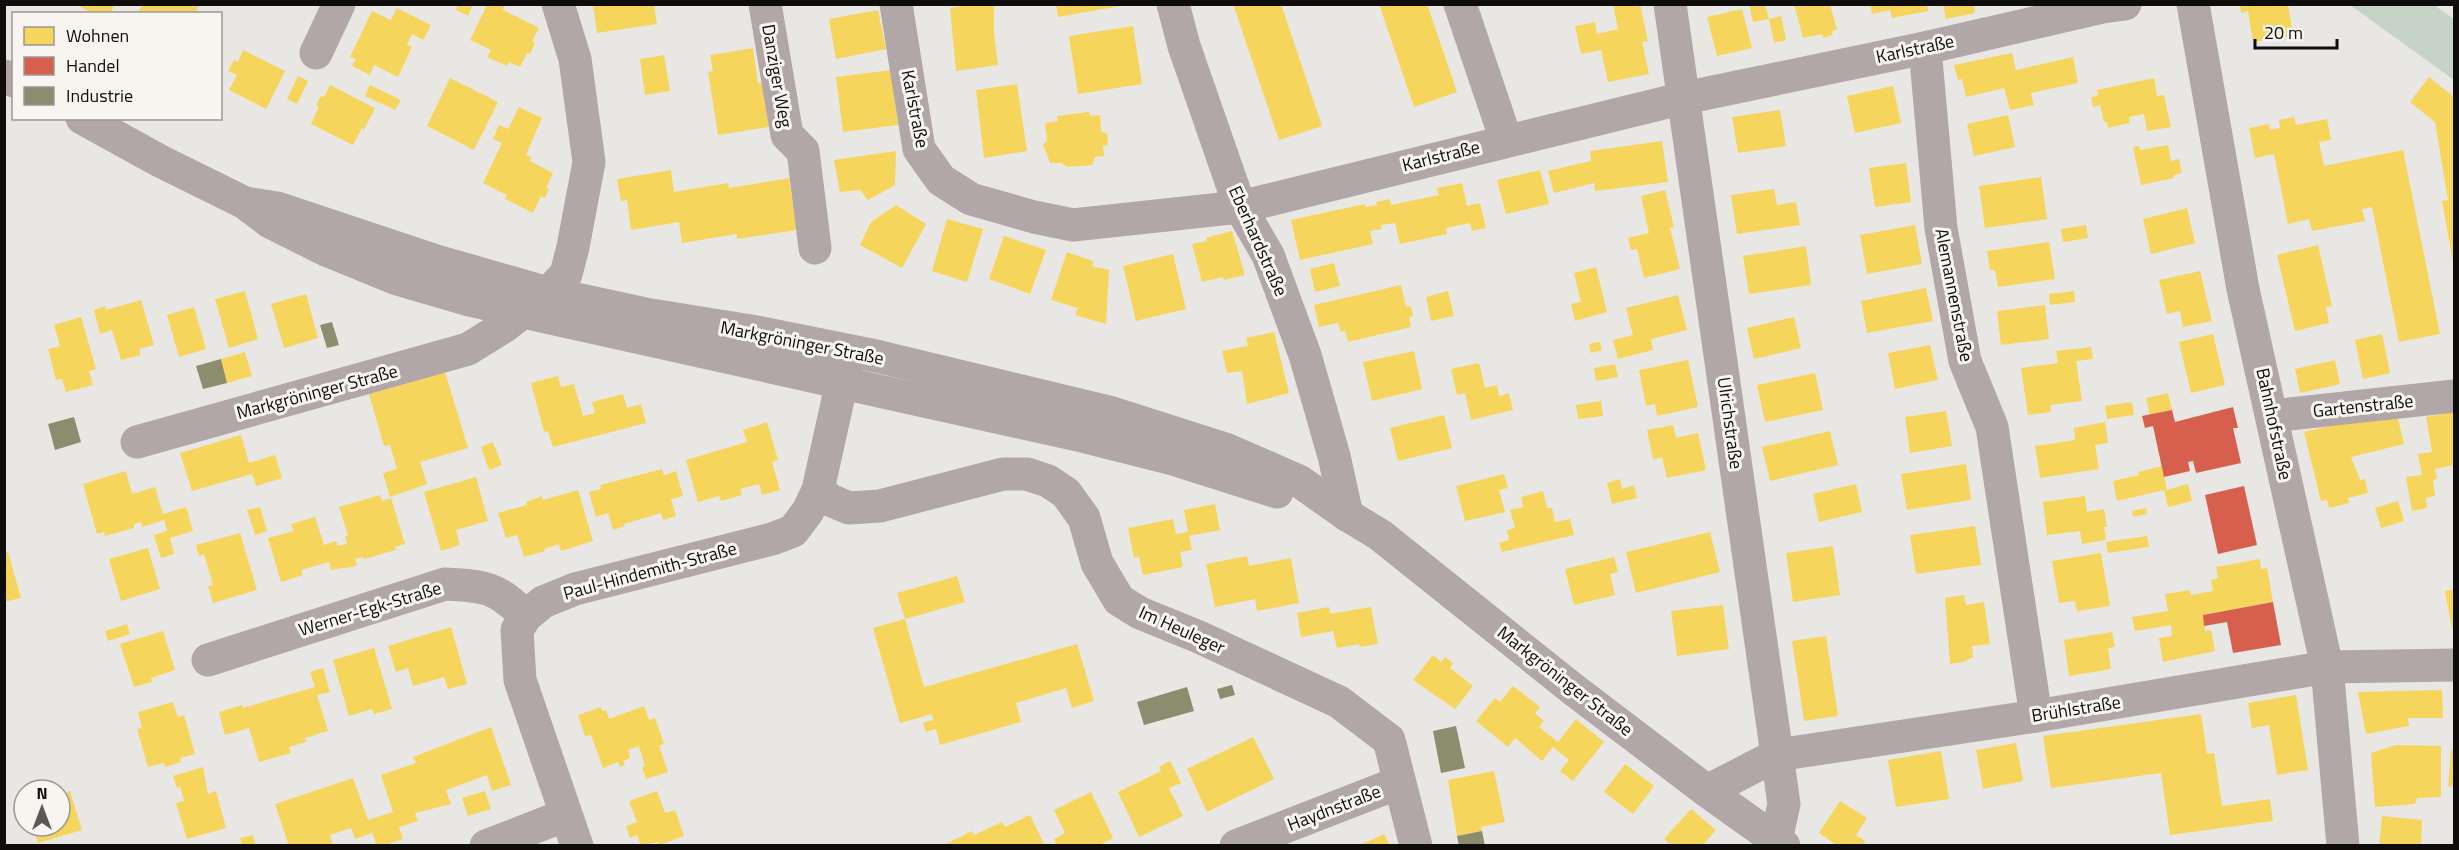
<svg xmlns="http://www.w3.org/2000/svg" width="2459" height="850" viewBox="0 0 2459 850" font-family="'Titillium Web',sans-serif">
<style>
.green{fill:#c5d4c6}
.homes{fill:#f6d55c}
.shops{fill:#d6604d}
.industry{fill:#8c8c6e}
.lines{fill:none;stroke-linecap:round;stroke-linejoin:round}
.minor{stroke:#b1a6a8;stroke-width:33}
.labels{text-anchor:middle;stroke-width:6;stroke-linejoin:round;paint-order:stroke}
.street-label{font-size:18px;fill:#0e0d0c;stroke:#f8f5f1}
</style>
<rect width="100%" height="100%" fill="#e9e7e4"/>
<polygon class="green" points="2350,5 2434,5 2454,19 2454,80"/>
<g class="homes">
<polygon points="76,4 115,4 110,14 93,14"/>
<polygon points="143,4 200,4 195,14 137,14"/>
<polygon points="458,4 473,4 468,16 456,10"/>
<polygon points="482,4 505,4 503,10 539,28 532,41 535,43 530,54 527,53 520,67 509,62 507,66 487,57 491,50 470,40 486,7"/>
<polygon points="593,4 654,4 657,24 597,33"/>
<polygon points="973,4 994,4 994,33 998,65 956,71 950,8"/>
<polygon points="1056,4 1120,4 1120,6 1058,17"/>
<polygon points="1233,4 1281,4 1322,126 1279,140"/>
<polygon points="1379,4 1427,4 1457,92 1414,107"/>
<polygon points="1613,4 1640,4 1648,41 1642,42 1649,74 1608,82 1601,50 1581,54 1575,26 1595,22 1597,34 1618,29"/>
<polygon points="1749,4 1765,4 1769,19 1753,22"/>
<polygon points="1794,4 1830,4 1837,30 1831,31 1833,35 1823,38 1822,34 1803,38"/>
<polygon points="1870,4 1927,4 1928,11 1892,18 1890,10 1872,14"/>
<polygon points="1943,4 1974,4 1975,13 1946,19"/>
<polygon points="2240,4 2288,4 2293,36 2253,42 2248,11 2241,13"/>
<polygon points="397,8 431,25 423,40 412,34 407,45 412,47 398,77 374,65 370,75 352,66 356,59 350,57 372,11 391,20"/>
<polygon points="1742,9 1752,48 1717,56 1707,17"/>
<polygon points="878,10 886,49 836,59 829,19"/>
<polygon points="1781,16 1786,40 1774,43 1769,19"/>
<polygon points="1133,26 1142,84 1078,94 1069,36"/>
<polygon points="753,48 758,83 762,83 769,127 718,135 708,72 713,71 710,55"/>
<polygon points="243,50 285,71 266,109 229,90 237,75 228,71 234,60 238,62"/>
<polygon points="2012,53 2016,70 2073,57 2078,83 2031,93 2034,105 2010,110 2004,88 1966,97 1962,79 1958,80 1954,65"/>
<polygon points="664,55 670,91 645,95 640,59"/>
<polygon points="891,70 898,125 843,132 836,77"/>
<polygon points="298,76 308,81 297,104 287,99"/>
<polygon points="2429,77 2454,97 2454,267 2442,201 2448,200 2435,122 2410,102"/>
<polygon points="450,78 498,102 474,150 427,126"/>
<polygon points="2154,78 2157,96 2164,95 2171,127 2147,131 2144,114 2129,117 2130,123 2108,128 2107,122 2104,122 2100,105 2093,107 2091,97 2098,96 2097,90"/>
<polygon points="1017,84 1027,151 984,158 976,90"/>
<polygon points="330,85 375,108 364,130 362,128 353,145 311,124 319,107 316,105 321,96 324,97"/>
<polygon points="370,85 401,100 395,110 365,96"/>
<polygon points="1893,86 1901,123 1855,133 1847,96"/>
<polygon points="519,107 542,118 526,155 531,157 530,161 553,173 546,188 549,189 545,198 541,196 533,213 505,199 507,195 483,183 502,143 493,139 499,125 508,129"/>
<polygon points="1780,110 1786,146 1738,153 1732,117"/>
<polygon points="1089,112 1090,116 1100,115 1101,132 1107,133 1108,145 1103,146 1104,156 1095,157 1092,165 1068,167 1061,163 1050,163 1043,144 1047,141 1045,123 1058,121 1057,116"/>
<polygon points="2008,115 2015,147 1974,156 1967,124"/>
<polygon points="2294,117 2296,125 2327,119 2331,140 2319,142 2324,166 2403,150 2440,334 2399,342 2372,207 2362,209 2365,221 2312,231 2309,219 2288,224 2274,154 2255,158 2249,128 2269,124 2270,130 2280,128 2279,120"/>
<polygon points="1662,141 1668,182 1595,191 1594,183 1554,193 1548,171 1591,161 1590,151"/>
<polygon points="2168,145 2171,161 2179,159 2182,173 2174,175 2174,178 2141,185 2133,147 2139,146 2140,150"/>
<polygon points="896,151 895,185 868,200 860,190 840,192 834,160"/>
<polygon points="1906,163 1911,202 1875,207 1869,168"/>
<polygon points="671,170 674,192 728,183 729,188 789,178 797,230 737,239 737,234 682,243 679,222 631,230 627,200 621,201 617,179"/>
<polygon points="1540,170 1549,204 1506,214 1497,180"/>
<polygon points="2041,177 2047,219 1985,228 1979,186"/>
<polygon points="1462,183 1467,206 1480,203 1486,228 1472,231 1470,223 1446,228 1447,234 1400,244 1395,223 1381,225 1382,229 1370,231 1373,244 1300,260 1291,220 1365,204 1365,207 1377,205 1376,202 1390,199 1391,205 1439,195 1437,188"/>
<polygon points="1774,189 1777,205 1796,202 1800,225 1737,234 1731,195"/>
<polygon points="1665,190 1674,227 1670,228 1680,269 1644,278 1637,249 1631,250 1628,238 1649,233 1641,196"/>
<polygon points="896,205 926,224 902,268 860,245 871,222"/>
<polygon points="2187,208 2195,243 2151,254 2143,219"/>
<polygon points="947,219 983,229 967,282 932,271"/>
<polygon points="1915,225 1922,264 1867,274 1860,235"/>
<polygon points="2086,225 2088,238 2063,242 2061,229"/>
<polygon points="1232,231 1245,275 1224,280 1223,277 1202,282 1192,244 1207,241 1206,238"/>
<polygon points="1004,236 1046,250 1030,294 989,279"/>
<polygon points="2049,242 2055,279 1998,287 1995,270 1990,270 1987,251"/>
<polygon points="2318,245 2332,306 2326,307 2329,323 2295,331 2277,255"/>
<polygon points="1806,246 1811,285 1749,294 1743,256"/>
<polygon points="1067,252 1093,261 1092,266 1109,270 1106,324 1075,315 1078,308 1051,300"/>
<polygon points="1173,254 1186,309 1136,321 1123,266"/>
<polygon points="1334,263 1340,286 1315,292 1310,269"/>
<polygon points="1596,267 1607,312 1575,321 1571,304 1581,302 1574,273"/>
<polygon points="2200,271 2212,321 2183,327 2180,311 2167,314 2159,280"/>
<polygon points="1401,285 1406,307 1411,306 1413,316 1409,317 1411,327 1348,342 1345,331 1341,332 1338,323 1319,327 1314,305"/>
<polygon points="1926,288 1933,321 1867,333 1861,301"/>
<polygon points="245,291 258,339 229,348 215,299"/>
<polygon points="1448,291 1454,316 1431,321 1426,297"/>
<polygon points="2074,291 2075,302 2050,305 2049,294"/>
<polygon points="306,294 318,338 284,348 271,304"/>
<polygon points="1678,295 1687,330 1651,339 1653,350 1618,359 1613,340 1633,335 1626,308"/>
<polygon points="141,300 154,345 139,349 141,355 121,360 112,330 100,334 94,310 105,306 106,310"/>
<polygon points="2045,305 2049,339 2001,345 1997,311"/>
<polygon points="194,307 206,349 179,357 167,315"/>
<polygon points="81,317 96,369 89,371 93,385 66,392 62,379 56,380 48,349 60,346 54,325"/>
<polygon points="1794,317 1801,348 1754,359 1747,328"/>
<polygon points="1274,332 1289,393 1247,404 1242,371 1227,373 1222,351 1248,346 1246,338"/>
<polygon points="2213,334 2225,385 2191,393 2179,342"/>
<polygon points="2382,334 2390,373 2363,379 2355,340"/>
<polygon points="1600,342 1602,350 1591,353 1589,344"/>
<polygon points="1930,345 1938,380 1895,389 1888,353"/>
<polygon points="2091,347 2093,359 2076,361 2082,401 2050,405 2051,412 2028,415 2021,368 2058,363 2056,351"/>
<polygon points="1414,351 1422,389 1372,401 1363,362"/>
<polygon points="245,352 252,376 227,383 221,359"/>
<polygon points="1688,360 1698,407 1657,416 1655,404 1646,406 1639,370"/>
<polygon points="2335,360 2340,384 2300,393 2295,369"/>
<polygon points="1479,363 1485,388 1497,385 1499,396 1509,393 1513,410 1471,420 1465,393 1457,395 1451,369"/>
<polygon points="1615,364 1618,377 1596,381 1594,368"/>
<polygon points="445,372 468,448 420,462 427,484 390,497 383,473 397,469 390,445 384,446 369,394"/>
<polygon points="1815,373 1823,410 1765,422 1757,385"/>
<polygon points="558,376 561,387 574,384 583,416 595,413 592,402 623,394 627,408 641,404 646,423 553,447 548,431 544,432 531,383"/>
<polygon points="2168,393 2172,410 2150,415 2146,398"/>
<polygon points="1601,401 1603,416 1578,419 1576,405"/>
<polygon points="2132,402 2134,415 2107,419 2105,406"/>
<polygon points="2396,410 2404,444 2351,457 2360,480 2365,479 2368,493 2348,498 2349,503 2329,508 2327,500 2321,501 2304,432"/>
<polygon points="1946,411 1952,446 1910,453 1905,417"/>
<polygon points="2454,412 2454,465 2435,469 2437,479 2433,480 2435,496 2426,498 2427,508 2412,511 2406,477 2422,475 2418,454 2432,452 2426,417"/>
<polygon points="1444,415 1452,448 1398,461 1390,428"/>
<polygon points="767,422 778,460 772,462 780,490 762,495 759,484 740,489 742,495 721,501 719,496 698,502 686,460 747,442 743,430"/>
<polygon points="2105,422 2108,443 2095,445 2099,469 2040,478 2035,446 2075,440 2074,428"/>
<polygon points="1673,425 1676,438 1698,433 1706,470 1667,478 1662,457 1653,459 1647,430"/>
<polygon points="1830,431 1838,465 1770,481 1762,447"/>
<polygon points="241,435 249,463 275,455 282,478 256,486 252,474 192,491 180,453"/>
<polygon points="493,442 502,465 489,470 481,447"/>
<polygon points="1966,464 1971,500 1907,510 1901,474"/>
<polygon points="2162,466 2167,490 2188,484 2192,501 2168,507 2164,490 2117,501 2113,481 2139,475 2138,472"/>
<polygon points="662,469 664,475 676,471 683,496 671,499 676,516 663,520 661,513 624,524 625,526 613,530 608,513 596,517 589,492 601,489 600,485"/>
<polygon points="126,471 132,494 155,487 163,514 186,507 193,531 170,538 174,554 161,558 154,535 167,531 164,520 142,527 141,522 134,524 134,528 105,536 104,532 97,534 83,484"/>
<polygon points="1504,474 1508,488 1499,490 1505,512 1465,521 1456,486"/>
<polygon points="476,477 488,521 456,530 460,545 441,551 424,492"/>
<polygon points="1620,479 1622,489 1634,485 1637,498 1612,504 1607,483"/>
<polygon points="1856,484 1862,512 1819,522 1813,494"/>
<polygon points="578,490 593,541 561,551 559,544 544,549 545,551 524,557 517,535 506,538 498,513 527,505 526,502 542,496 543,500"/>
<polygon points="1543,491 1547,508 1552,508 1555,522 1570,519 1574,535 1502,552 1499,543 1509,540 1507,530 1515,528 1510,510 1523,507 1521,497"/>
<polygon points="380,495 382,501 391,498 405,544 395,547 396,550 364,559 363,557 355,559 357,566 331,570 329,562 301,570 303,575 281,582 268,538 294,531 291,524 315,517 324,545 336,541 338,546 347,544 345,536 348,535 339,507"/>
<polygon points="2085,496 2087,512 2104,509 2107,527 2104,527 2106,540 2082,544 2080,531 2047,535 2043,502"/>
<polygon points="2398,501 2404,521 2381,528 2375,508"/>
<polygon points="1215,504 1220,530 1189,536 1192,550 1180,552 1183,567 1143,575 1139,557 1134,558 1128,528 1173,519 1176,534 1188,532 1184,510"/>
<polygon points="260,507 267,531 255,535 247,510"/>
<polygon points="2146,508 2147,514 2133,517 2132,511"/>
<polygon points="1975,526 1981,565 1916,574 1910,535"/>
<polygon points="1710,532 1720,572 1636,593 1626,552"/>
<polygon points="240,533 257,590 213,603 208,586 213,585 204,554 199,556 196,545"/>
<polygon points="2147,536 2149,547 2108,553 2106,542"/>
<polygon points="1833,546 1840,595 1793,602 1786,553"/>
<polygon points="148,548 160,589 121,601 109,559"/>
<polygon points="8,552 21,598 4,602 4,553"/>
<polygon points="2101,553 2110,606 2077,611 2075,601 2059,603 2052,561"/>
<polygon points="1247,556 1249,566 1291,558 1299,603 1257,611 1255,599 1215,607 1206,564"/>
<polygon points="1614,557 1618,572 1610,574 1615,595 1574,605 1565,569"/>
<polygon points="2260,559 2261,569 2267,568 2273,602 2203,615 2205,631 2211,630 2215,651 2163,662 2159,638 2172,636 2171,625 2135,631 2132,617 2168,611 2165,594 2190,590 2191,595 2213,591 2211,580 2218,578 2216,567"/>
<polygon points="957,576 965,602 905,619 924,687 1077,644 1094,701 1072,708 1066,688 1016,703 1021,722 940,745 936,729 926,732 923,723 933,720 932,714 900,723 873,628 905,619 897,593"/>
<polygon points="2454,589 2454,627 2452,628 2445,591"/>
<polygon points="1964,595 1966,605 1984,602 1990,644 1972,646 1973,657 1963,662 1950,664 1945,598"/>
<polygon points="1723,605 1729,649 1677,656 1671,611"/>
<polygon points="1329,607 1330,614 1371,607 1378,644 1360,647 1359,644 1337,648 1333,631 1301,637 1297,613"/>
<polygon points="127,624 130,634 108,641 105,631"/>
<polygon points="451,627 467,684 448,689 444,677 413,686 408,668 396,672 388,646"/>
<polygon points="163,631 175,670 151,678 152,682 134,687 120,644"/>
<polygon points="2112,632 2115,647 2108,648 2111,669 2069,676 2064,640"/>
<polygon points="1826,636 1838,716 1804,721 1792,641"/>
<polygon points="374,648 392,709 374,714 372,709 349,716 333,660"/>
<polygon points="1433,655 1441,662 1445,657 1453,663 1450,668 1473,686 1455,709 1413,680"/>
<polygon points="323,668 330,692 317,695 328,731 305,738 306,742 289,747 291,753 259,762 249,728 225,735 219,712 242,705 243,708 315,687 310,672"/>
<polygon points="1513,686 1540,707 1535,713 1544,721 1539,727 1558,742 1576,719 1604,742 1573,781 1560,771 1569,760 1553,747 1542,761 1515,738 1508,747 1476,721 1495,698 1500,702"/>
<polygon points="2442,690 2443,718 2408,718 2409,726 2366,734 2358,692"/>
<polygon points="2296,695 2308,770 2277,775 2269,725 2252,728 2248,703"/>
<polygon points="173,702 178,717 184,715 195,754 180,758 181,762 165,767 164,763 148,767 137,729 142,728 138,712"/>
<polygon points="644,706 649,720 655,718 664,744 659,746 668,772 646,779 642,767 645,766 639,746 628,750 630,758 623,761 625,765 620,767 618,762 603,768 591,735 585,736 578,715 601,707 602,711 606,710 609,719"/>
<polygon points="2201,714 2207,754 2214,753 2222,806 2270,799 2273,821 2170,835 2161,773 2051,788 2043,736"/>
<polygon points="491,727 511,785 492,791 487,775 446,790 451,804 415,813 418,821 399,827 403,839 383,846 377,846 372,833 355,839 351,828 330,835 333,846 289,846 275,804 353,778 368,820 393,812 381,775 416,763 413,757"/>
<polygon points="1253,737 1274,779 1207,812 1187,769"/>
<polygon points="2016,743 2023,781 1983,789 1976,750"/>
<polygon points="2395,745 2441,746 2441,797 2417,798 2415,804 2375,807 2371,753"/>
<polygon points="2451,750 2454,751 2454,787 2448,786"/>
<polygon points="1941,751 1949,799 1896,807 1888,760"/>
<polygon points="1170,761 1181,783 1169,788 1183,816 1139,837 1118,792 1161,771 1159,767"/>
<polygon points="1625,764 1654,786 1633,814 1604,792"/>
<polygon points="203,767 208,794 216,791 226,828 187,839 176,803 184,801 180,786 177,788 173,776"/>
<polygon points="1494,771 1505,822 1481,827 1482,831 1457,836 1448,780"/>
<polygon points="70,791 82,830 38,843 33,826 60,826 60,795"/>
<polygon points="485,791 491,809 468,816 462,798"/>
<polygon points="657,791 665,813 675,810 684,836 659,845 658,842 641,846 637,835 630,838 626,826 637,822 629,801"/>
<polygon points="1091,792 1113,838 1098,846 1057,846 1054,839 1065,833 1054,810"/>
<polygon points="1840,801 1867,818 1856,835 1865,841 1863,846 1838,846 1819,833"/>
<polygon points="1691,809 1716,830 1702,846 1672,846 1664,839"/>
<polygon points="1030,815 1045,846 942,846 972,831 974,835 1002,822 1005,827"/>
<polygon points="2382,816 2422,820 2421,846 2379,846"/>
<polygon points="1384,834 1390,846 1358,846"/>
<polygon points="253,835 256,846 242,846 240,838"/>
</g>
<g class="shops">
<polygon points="2233,407 2238,428 2233,428 2241,463 2196,473 2193,461 2188,462 2190,471 2164,477 2153,426 2145,428 2142,416 2172,410 2175,422"/>
<polygon points="2244,486 2257,545 2218,554 2205,495"/>
<polygon points="2273,602 2281,645 2233,653 2227,622 2204,626 2203,615"/>
</g>
<g class="industry">
<polygon points="332,322 339,345 327,348 320,325"/>
<polygon points="221,359 227,383 203,389 196,366"/>
<polygon points="74,417 81,442 55,450 48,424"/>
<polygon points="1232,685 1235,695 1220,699 1217,689"/>
<polygon points="1187,687 1194,711 1144,725 1137,702"/>
<polygon points="1456,726 1465,768 1441,773 1433,731"/>
<polygon points="1482,831 1485,846 1459,846 1457,836"/>
</g>
<g class="lines">
<g class="minor">
<polyline points="765,4 787,135 803,151 815,248"/>
<polyline points="896,4 919,149 941,180 971,199 1034,217 1073,225 1240,207 1684,98 1925,48 2103,7 2125,4"/>
<polyline points="1173,4 1184,46 1240,207 1268,255 1305,355 1334,456 1347,515"/>
<polyline points="1460,4 1506,140"/>
<polyline points="1670,4 1784,804 1776,840"/>
<polyline points="2193,4 2243,289 2327,667 2343,846"/>
<polyline points="1925,48 1941,228 1965,361 1992,427 2036,716"/>
<polyline points="316,53 339,4"/>
<polyline points="4,76 14,81"/>
<polyline points="82,118 160,161 245,203 270,222 326,250 397,279 469,300 1082,436 1173,459 1277,492"/>
<polyline points="245,203 277,208 433,260 548,293 645,314 751,331 876,356 1109,412 1228,450 1299,481 1347,515 1380,535 1574,690 1707,791 1784,846"/>
<polyline points="2272,416 2454,396"/>
<polyline points="137,442 468,349 505,326 548,293 566,274 573,247 589,162 575,59 558,4"/>
<polyline points="818,490 830,500 849,508 880,506 1003,474 1027,474 1048,481 1066,493 1084,518 1097,563 1119,600 1140,613 1199,637 1339,702 1389,740 1416,846"/>
<path d="M208,660L445,584C487,586 495,587 526,616"/>
<polyline points="1707,791 1777,755 2036,716 2327,667 2454,665"/>
<polyline points="486,846 566,815"/>
<polyline points="577,846 520,680 517,630 526,616 543,602 575,589 772,539 793,531 808,511 818,490 846,363"/>
<polyline points="1236,846 1398,783"/>
</g>
</g>
<g class="labels">
<g class="street-label">
<text transform="translate(1915 49) rotate(-12)" y="6">Karlstraße</text>
<text transform="translate(777 76) rotate(80)" y="6">Danziger Weg</text>
<text transform="translate(915 109) rotate(79)" y="6">Karlstraße</text>
<text transform="translate(1441 156) rotate(-14)" y="6">Karlstraße</text>
<text transform="translate(1258 241) rotate(66)" y="6">Eberhardstraße</text>
<text transform="translate(1954 295) rotate(79)" y="6">Alemannenstraße</text>
<text transform="translate(802 343) rotate(11)" y="6">Markgröninger Straße</text>
<text transform="translate(317 392) rotate(-15)" y="6">Markgröninger Straße</text>
<text transform="translate(2363 406) rotate(-6)" y="6">Gartenstraße</text>
<text transform="translate(1730 423) rotate(82)" y="6">Ulrichstraße</text>
<text transform="translate(2274 424) rotate(78)" y="6">Bahnhofstraße</text>
<text transform="translate(650 571) rotate(-15)" y="6">Paul-Hindemith-Straße</text>
<text transform="translate(370 609) rotate(-17)" y="6">Werner-Egk-Straße</text>
<text transform="translate(1182 630) rotate(24)" y="6">Im Heuleger</text>
<text transform="translate(1565 681) rotate(38)" y="6">Markgröninger Straße</text>
<text transform="translate(2076 709) rotate(-9)" y="6">Brühlstraße</text>
<text transform="translate(1334 808) rotate(-21)" y="6">Haydnstraße</text>
</g>
</g>
<rect width="2459" height="850" fill="none" stroke="#0e0d0c" stroke-width="12"/>
<rect x="12" y="12" width="210" height="108" fill="#f8f5f1" stroke="#9a9895" stroke-width="1.5"/>
<rect x="24" y="27" width="30" height="18" fill="#f6d55c" stroke="#9a9895" stroke-width="1.5"/>
<text x="66" y="42" font-size="18" fill="#0e0d0c">Wohnen</text>
<rect x="24" y="57" width="30" height="18" fill="#d6604d" stroke="#9a9895" stroke-width="1.5"/>
<text x="66" y="72" font-size="18" fill="#0e0d0c">Handel</text>
<rect x="24" y="87" width="30" height="18" fill="#8c8c6e" stroke="#9a9895" stroke-width="1.5"/>
<text x="66" y="102" font-size="18" fill="#0e0d0c">Industrie</text>
<g transform="translate(42 808)"><circle r="28" fill="#f8f5f1" stroke="#9a9895" stroke-width="1.5"/>
<path d="M0-4.5L10 22L0 15L-10 22Z" fill="#5b5958"/>
<text y="-9" font-size="16" font-weight="bold" text-anchor="middle" fill="#0e0d0c">N</text>
</g>
<path d="M2255 39v9h82v-9" fill="none" stroke="#0e0d0c" stroke-width="3"/>
<text x="2264" y="39" font-size="18" fill="#0e0d0c" stroke="#f8f5f1" stroke-width="4.5" paint-order="stroke">20 m</text>
</svg>
